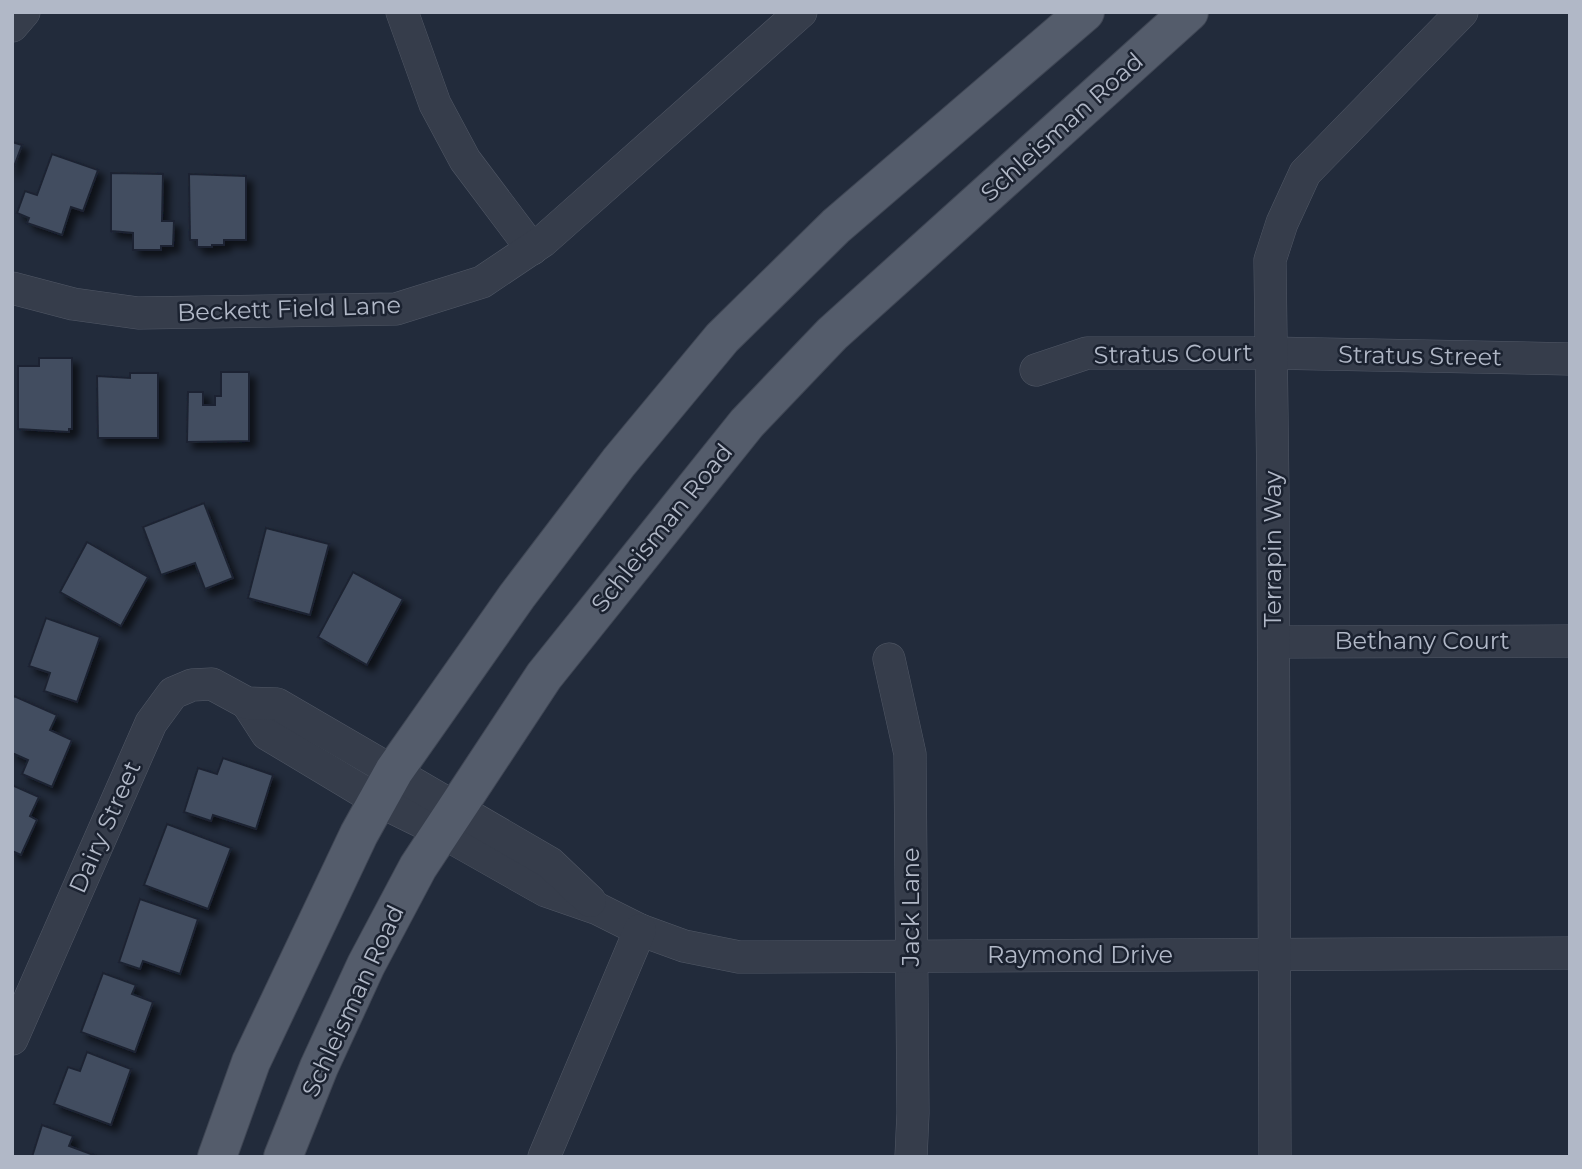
<svg xmlns="http://www.w3.org/2000/svg" width="1582" height="1169" viewBox="0 0 1582 1169" font-family="Montserrat,sans-serif">
<style>
.building{fill:#434e60;stroke:#1d2432;stroke-width:2;filter:url(#shadow)}
.lines{fill:none;stroke-linecap:round;stroke-linejoin:round}
.street-casing{stroke:#515866;stroke-width:33}
.primary-casing{stroke:#3f4654;stroke-width:40}
.street{stroke:#363d4b;stroke-width:32}
.primary{stroke:#545c6b;stroke-width:38}
.labels{text-anchor:middle;stroke-width:5;stroke-linejoin:round;paint-order:stroke}
.street-label{font-size:24px;fill:#b1b8c7;stroke:#1b2230}
</style>
<defs>
<filter id="shadow"><feDropShadow dx="6" dy="6" stdDeviation="3.5" flood-color="#0009"/></filter>
</defs>
<rect width="100%" height="100%" fill="#222b3b"/>
<g class="building">
<polygon points="12,142 22,145 12,172"/>
<polygon points="52,154 98,170 83,211 71,207 62,235 27,223 29,218 17,213 25,191 37,195"/>
<polygon points="111,173 163,174 162,221 174,221 173,246 161,246 161,250 133,250 133,233 111,231"/>
<polygon points="189,174 246,176 246,240 224,240 224,245 212,245 212,247 197,247 197,240 190,240"/>
<polygon points="39,358 72,358 72,429 69,429 69,432 18,429 18,366 39,366"/>
<polygon points="221,372 249,372 249,441 187,442 188,392 203,392 203,405 215,405 215,396 221,396"/>
<polygon points="130,373 158,373 158,438 98,438 97,376 130,378"/>
<polygon points="204,503 233,578 205,589 195,563 161,575 143,527"/>
<polygon points="266,528 329,544 310,615 248,598"/>
<polygon points="87,542 148,577 121,626 60,592"/>
<polygon points="353,572 403,599 367,665 318,637"/>
<polygon points="46,618 100,637 77,702 44,691 50,673 29,666"/>
<polygon points="14,696 57,715 50,730 72,740 52,787 22,774 28,760 12,753 12,701"/>
<polygon points="223,758 273,775 256,829 213,815 211,821 184,812 198,768 217,774"/>
<polygon points="12,785 39,797 30,816 37,820 21,855 12,851"/>
<polygon points="167,824 231,848 208,909 144,885"/>
<polygon points="140,899 198,919 180,974 143,961 140,969 119,962"/>
<polygon points="103,973 136,985 132,994 153,1002 135,1052 81,1032"/>
<polygon points="87,1052 131,1069 111,1125 54,1104 68,1067 80,1071"/>
<polygon points="42,1125 73,1136 69,1146 99,1157 32,1157"/>
</g>
<g class="lines">
<g class="street-casing">
<g id="street">
<polyline points="402,12 435,104 465,160 532,249"/>
<polyline points="12,26 24,12"/>
<polyline points="12,288 73,304 138,313 396,309 482,282 543,241 801,12"/>
<polyline points="1036,370 1087,353 1271,353 1570,359"/>
<polyline points="1274,642 1570,641"/>
<polyline points="889,659 910,754 913,1113 911,1157"/>
<polyline points="247,703 267,734 377,800 440,831 546,891 598,909 640,930 684,946 739,957 1570,953"/>
<polyline points="12,1039 151,723 173,693 192,685 212,684 247,703 277,704 550,863 590,901"/>
<polyline points="544,1157 640,930"/>
<polyline points="1275,1157 1273,495 1270,260 1282,223 1305,173 1462,12"/>
</g>
</g>
<g class="primary-casing">
<g id="primary">
<polyline points="217,1157 251,1062 359,834 394,771 517,596 619,462 722,338 836,226 1085,12"/>
<polyline points="283,1157 319,1067 366,965 418,867 544,676 747,423 832,334 1189,12"/>
</g>
</g>
<use href="#street" class="street"/>
<use href="#primary" class="primary"/>
</g>
<g class="labels">
<g class="street-label">
<text transform="translate(1062 127) rotate(-42)" y="8">Schleisman Road</text>
<text transform="translate(289 309) rotate(-2)" y="8">Beckett Field Lane</text>
<text transform="translate(1173 354) rotate(-1)" y="8">Stratus Court</text>
<text transform="translate(1420 356) rotate(1)" y="8">Stratus Street</text>
<text transform="translate(662 528) rotate(-51)" y="8">Schleisman Road</text>
<text transform="translate(1273 549) rotate(-90)" y="8">Terrapin Way</text>
<text x="1422" y="649">Bethany Court</text>
<text transform="translate(105 827) rotate(-66)" y="8">Dairy Street</text>
<text transform="translate(911 907) rotate(-90)" y="8">Jack Lane</text>
<text x="1080" y="963">Raymond Drive</text>
<text transform="translate(353 1001) rotate(-65)" y="8">Schleisman Road</text>
</g>
</g>
<rect width="1582" height="1169" fill="none" stroke="#b1b8c7" stroke-width="28"/>
</svg>
